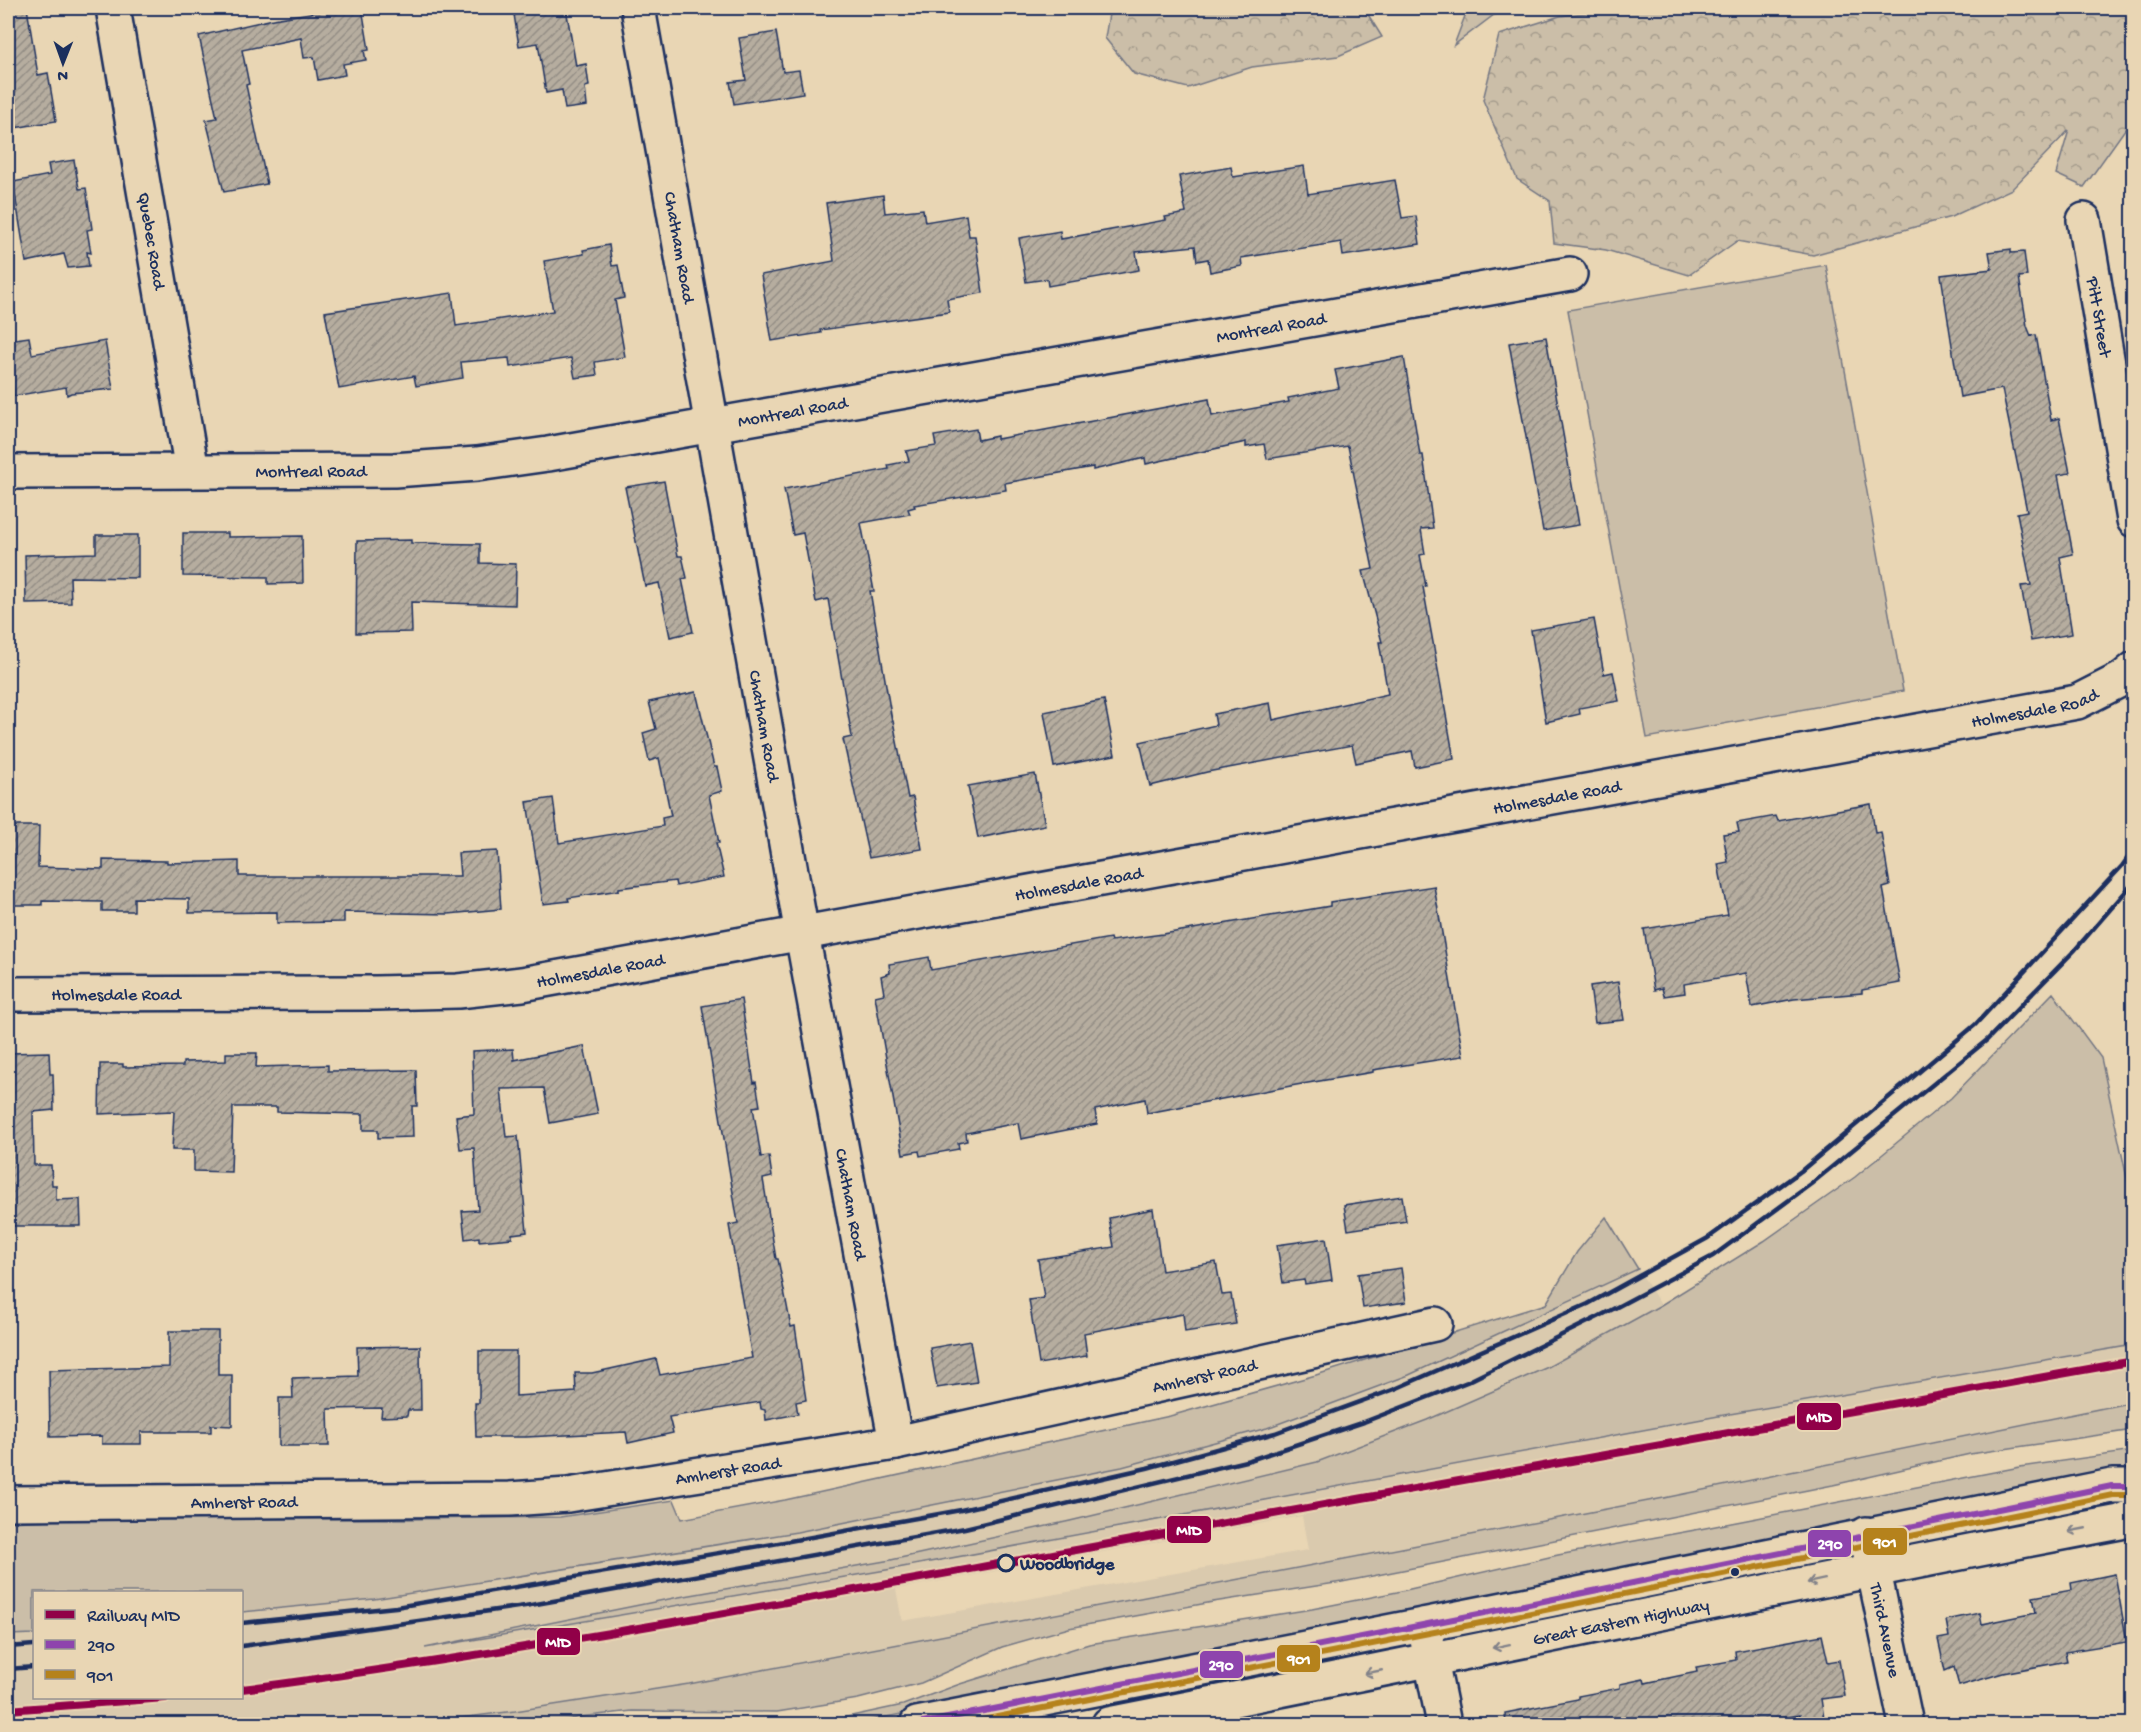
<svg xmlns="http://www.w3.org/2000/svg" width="2141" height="1732" viewBox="0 0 2141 1732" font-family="'Gochi Hand',sans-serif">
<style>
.built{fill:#dacaae;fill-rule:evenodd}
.green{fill:#cbbea8;stroke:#737683;stroke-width:1.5}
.forest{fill:url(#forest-crowns);stroke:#737683;stroke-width:1.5}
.building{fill:url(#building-hatch);stroke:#1b2f5e;stroke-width:1.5}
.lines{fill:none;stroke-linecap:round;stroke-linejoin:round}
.minor-casing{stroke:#1b2f5e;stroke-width:38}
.highway-casing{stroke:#1b2f5e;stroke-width:38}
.minor{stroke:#e9d6b4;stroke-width:33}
.highway{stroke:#e9d6b4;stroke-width:33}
.rail{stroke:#1b2f5e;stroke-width:4.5}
.bus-1-casing{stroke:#e9d6b4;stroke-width:10}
.bus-2-casing{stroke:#e9d6b4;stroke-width:10}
.bus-1{stroke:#8e44ad;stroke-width:6}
.bus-2{stroke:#b5821c;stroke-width:6}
.rail-1-casing{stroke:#e9d6b4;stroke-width:12}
.rail-1{stroke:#910048;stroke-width:8}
.oneway{stroke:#828289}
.stop-dot{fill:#e9d6b4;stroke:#1b2f5e;stroke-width:3}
.bus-dot{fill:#1b2f5e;stroke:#e9d6b4;stroke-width:2}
.labels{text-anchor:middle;stroke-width:4.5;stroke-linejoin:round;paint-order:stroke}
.street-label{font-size:18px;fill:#1b2f5e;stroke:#e9d6b4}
.stop-label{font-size:18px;font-weight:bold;fill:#1b2f5e;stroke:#e9d6b4;text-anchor:start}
.line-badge{stroke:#e9d6b4;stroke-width:2}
.badge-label{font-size:16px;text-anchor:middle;font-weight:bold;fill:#fff}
</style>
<defs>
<pattern id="forest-crowns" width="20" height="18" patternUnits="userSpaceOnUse" patternTransform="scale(1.5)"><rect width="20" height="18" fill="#cbbea8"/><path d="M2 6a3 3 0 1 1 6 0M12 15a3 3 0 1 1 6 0" fill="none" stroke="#a49b8c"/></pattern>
<pattern id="building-hatch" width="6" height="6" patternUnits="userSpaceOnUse" patternTransform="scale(1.5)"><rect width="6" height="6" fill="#b6ad9f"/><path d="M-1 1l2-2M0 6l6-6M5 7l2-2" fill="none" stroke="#938d85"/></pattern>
</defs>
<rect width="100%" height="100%" fill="#e9d6b4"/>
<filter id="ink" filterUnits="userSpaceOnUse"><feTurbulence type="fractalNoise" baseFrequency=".0167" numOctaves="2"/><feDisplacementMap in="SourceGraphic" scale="12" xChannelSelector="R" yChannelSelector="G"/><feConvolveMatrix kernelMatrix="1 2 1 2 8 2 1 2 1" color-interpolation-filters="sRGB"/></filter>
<g filter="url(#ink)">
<path class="built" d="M1638,1269L1661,1305L1548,1367L1427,1420L1317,1462L1070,1521L891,1560L679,1597L462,1641L892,1569L1724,1415L2133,1345V1402L1664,1498L1311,1566L689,1684L515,1711L412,1724H8V1635L34,1634V1698H242V1612L374,1599L797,1532L1122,1467L1267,1428L1409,1375ZM1302,1516L1308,1550L902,1621L896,1589Z"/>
<g class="green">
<polygon points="1826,265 1903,691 1647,738 1568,310"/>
<polygon points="2053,993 2101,1058 2127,1178 2133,1220 2133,1345 1724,1415 892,1569 425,1648 679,1597 891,1560 1070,1521 1317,1462 1427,1420 1548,1367 1661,1305 1764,1241 1855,1177 1951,1098"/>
<polygon points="1606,1217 1638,1269 1409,1375 1267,1428 1122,1467 797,1532 374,1599 242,1612 242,1592 34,1592 34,1634 8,1635 8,1522 95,1518 409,1519 560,1517 674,1500 682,1519 785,1500 1170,1416 1316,1375 1546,1304 1577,1252"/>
<polygon points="2133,1402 2133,1430 1970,1454 1833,1485 1342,1582 1213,1602 1069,1628 1002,1647 921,1683 858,1699 777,1712 632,1711 580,1717 552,1724 412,1724 515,1711 689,1684 1664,1498"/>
<polygon points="2133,1451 2133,1470 851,1724 814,1724 903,1705 960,1684 1089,1644 1312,1609 1397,1592 1558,1555 1695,1530 2020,1467"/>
</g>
<g class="forest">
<polygon points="1110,8 1364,8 1382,37 1338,56 1252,67 1188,88 1134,74 1105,38"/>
<polygon points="1468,8 1503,8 1454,45"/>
<polygon points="1626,8 2133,8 2133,118 2084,187 2056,174 2069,130 2012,189 1951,217 1813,255 1737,241 1689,275 1606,250 1554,243 1550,201 1517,179 1483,100 1499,35 1560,16"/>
</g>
<g class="building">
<polygon points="8,8 27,8 38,75 48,73 56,121 8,129"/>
<polygon points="341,8 362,8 369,50 364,51 366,60 343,64 345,75 318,80 314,57 304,58 301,38 242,50 249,84 246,85 267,184 224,192 206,120 217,118 199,36 273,19"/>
<polygon points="513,8 566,8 576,66 586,64 589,86 585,87 587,106 565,109 562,90 546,93 538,43 519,46"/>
<polygon points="776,32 783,72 799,70 803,93 734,104 730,82 746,80 739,38"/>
<polygon points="74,160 79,189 86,188 92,229 87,230 91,253 87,252 89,266 68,268 64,254 26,262 13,182 50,175 48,164"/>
<polygon points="1304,166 1308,194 1395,180 1402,218 1416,216 1420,244 1343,256 1341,242 1241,258 1242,266 1210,272 1208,259 1197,261 1195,246 1136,252 1139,270 1048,286 1047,279 1026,282 1019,238 1060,231 1061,239 1166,220 1165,217 1186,213 1179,176 1231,167 1233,177"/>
<polygon points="883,195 885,213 923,209 925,222 966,215 969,236 975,236 983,293 947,299 949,312 820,330 821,333 772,341 761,275 834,261 826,203"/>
<polygon points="609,245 612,266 618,265 624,298 615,300 625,357 595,362 597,375 575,378 571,358 510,367 509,358 461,362 463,378 416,386 414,376 339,389 325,312 452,293 456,326 553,311 544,261 584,254 583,250"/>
<polygon points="2011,249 2011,253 2024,252 2027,276 2019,277 2027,326 2031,336 2036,335 2051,420 2059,418 2070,473 2058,475 2073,554 2060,557 2072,634 2031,641 2021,586 2031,585 2017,513 2027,511 2002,389 1960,397 1941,275 1992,269 1989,252"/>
<polygon points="29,337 32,354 105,341 113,389 71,393 67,395 66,387 14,396 12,382 8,383 8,340"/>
<polygon points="1546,337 1579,525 1543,531 1509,343"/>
<polygon points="1404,357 1420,455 1423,455 1433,528 1421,529 1425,554 1420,555 1426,586 1423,587 1454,759 1415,767 1412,751 1356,763 1352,745 1207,772 1150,786 1140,742 1216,725 1214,714 1270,703 1273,720 1388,694 1379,642 1382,642 1363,571 1373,569 1348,446 1267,459 1264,444 1246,447 1246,442 1146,464 1145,458 1093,470 1093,467 1005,483 1006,490 914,505 915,507 908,509 910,514 861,523 874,591 870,591 892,721 893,721 908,798 913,797 922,849 869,858 843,739 852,737 828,599 816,602 803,533 793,535 784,489 889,469 888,465 909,461 906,451 936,446 934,436 976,429 978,440 997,436 997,439 1209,399 1212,416 1289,402 1288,398 1339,388 1335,370"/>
<polygon points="664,481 678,556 682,556 687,578 682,579 693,632 670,637 659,583 645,586 625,487"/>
<polygon points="183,533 228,533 228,537 302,536 303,583 268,584 268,577 183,576"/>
<polygon points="96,535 138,535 138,578 70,577 71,603 26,604 25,555 96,553"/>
<polygon points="411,540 411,543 480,544 480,563 516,564 515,605 411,602 412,632 356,633 357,541"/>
<polygon points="1594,619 1604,674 1613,672 1619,701 1579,708 1580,714 1546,722 1531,630"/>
<polygon points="696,692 714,767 717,767 722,791 709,795 719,843 716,843 724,877 676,886 675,881 619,888 619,890 568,898 569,901 543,904 527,802 553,798 559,843 663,826 662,818 671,816 659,758 649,761 643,733 656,729 649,702"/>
<polygon points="1104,700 1115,755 1054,767 1044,712"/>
<polygon points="1035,774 1045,825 978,838 968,786"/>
<polygon points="1871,804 1875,833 1881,832 1890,886 1883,888 1900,983 1862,990 1862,993 1794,999 1752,1007 1746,973 1684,984 1685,993 1664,996 1662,988 1654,990 1644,929 1728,915 1718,864 1728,862 1723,834 1739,832 1737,823 1776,816 1778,821"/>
<polygon points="8,826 39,826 38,867 103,869 103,860 167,861 167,863 239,861 239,876 460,876 458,853 497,851 501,909 448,914 344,912 344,922 277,923 277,912 189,913 189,899 134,898 134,911 102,911 102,902 42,901 42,905 8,905"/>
<polygon points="1434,886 1463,1056 1373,1070 1373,1072 1296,1085 1147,1113 1145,1099 1095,1110 1097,1124 1021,1139 1018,1123 966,1133 967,1141 958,1143 959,1149 920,1156 919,1151 903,1154 875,996 884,994 881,976 890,973 889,964 929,957 931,970 1110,938 1111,941 1163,934 1330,906 1330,902"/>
<polygon points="1618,982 1624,1020 1595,1023 1590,986"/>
<polygon points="741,999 754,1083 756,1082 760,1106 753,1107 761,1157 769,1156 772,1177 763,1179 776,1259 778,1259 791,1327 795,1326 806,1400 796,1402 798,1414 766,1420 765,1410 761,1409 760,1402 669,1417 673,1433 628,1443 626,1432 526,1437 476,1437 475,1403 479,1403 479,1351 516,1351 516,1396 576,1392 575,1373 592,1373 656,1359 660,1375 752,1358 729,1225 738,1223 702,1006"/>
<polygon points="584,1046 598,1114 550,1123 544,1088 501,1089 506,1137 518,1136 527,1232 512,1234 512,1238 479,1241 479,1237 465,1239 462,1211 478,1210 474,1148 460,1149 456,1116 474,1114 472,1051 513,1049 514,1060"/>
<polygon points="49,1052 50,1074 53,1074 54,1110 33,1112 34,1165 51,1165 52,1185 56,1185 56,1200 80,1199 81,1226 10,1226 8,1053"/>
<polygon points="226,1053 257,1053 256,1067 328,1065 328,1071 416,1070 417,1106 412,1106 413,1137 378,1138 378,1130 363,1130 363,1114 277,1112 277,1107 233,1107 231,1172 194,1171 194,1150 172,1150 174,1111 99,1114 100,1064 123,1064 123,1067 183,1066 183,1062 226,1061"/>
<polygon points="1402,1196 1406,1221 1348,1230 1344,1205"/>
<polygon points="1153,1209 1162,1271 1216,1262 1222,1295 1231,1294 1236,1324 1185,1332 1183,1314 1084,1333 1087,1356 1039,1364 1029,1300 1044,1298 1038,1259 1114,1247 1109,1218"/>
<polygon points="1326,1238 1332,1280 1305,1284 1304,1280 1283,1283 1277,1245"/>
<polygon points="1401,1268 1406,1302 1363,1308 1358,1274"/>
<polygon points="169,1331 218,1331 218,1375 232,1375 232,1426 211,1425 211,1432 141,1432 141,1444 102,1444 102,1436 50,1437 49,1370 169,1367"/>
<polygon points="970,1341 977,1382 937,1388 930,1348"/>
<polygon points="420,1346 421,1410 408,1410 407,1416 381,1417 382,1408 328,1409 329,1446 279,1446 279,1398 293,1398 292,1378 358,1376 357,1347"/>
<polygon points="2115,1574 2127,1642 2065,1652 2067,1661 2003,1673 1959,1686 1954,1667 1945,1671 1938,1639 1949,1637 1946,1620 1980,1613 1982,1624 2036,1613 2033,1597 2072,1590 2071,1583"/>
<polygon points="1822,1635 1828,1662 1839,1660 1845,1696 1821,1699 1825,1725 1801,1725 1800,1715 1744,1725 1506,1725 1505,1713 1578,1699 1578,1696 1620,1688 1620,1684 1644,1679 1645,1683 1697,1672 1696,1667 1736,1660 1735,1651"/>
</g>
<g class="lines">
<g class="minor-casing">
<g id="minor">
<path id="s1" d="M113,8L192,471"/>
<path id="s2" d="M638,8L802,934L896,1443"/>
<path id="s3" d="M2084,220L2134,520"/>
<path id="s4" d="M8,472L394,470L477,464L548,454L1570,274"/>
<path id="s5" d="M8,994L376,993L458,991L522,984L2077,702L2122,679L2134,669"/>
<path id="s6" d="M8,1503L510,1499L568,1495L896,1443L1435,1324"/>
<path id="s7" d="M1866,1534L1906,1724"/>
<polyline points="1424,1625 1444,1724"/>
</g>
</g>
<g class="highway-casing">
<g id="highway">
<polyline points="917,1724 1489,1612 2112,1486 2134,1486"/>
<path id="s8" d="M1109,1724C1446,1658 1782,1586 2120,1522L2134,1516"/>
</g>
</g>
<use href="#minor" class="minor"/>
<use href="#highway" class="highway"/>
<g class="rail">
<polyline points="242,1623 396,1607 773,1544 961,1510 1147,1468 1275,1433 1395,1389 1588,1304 1708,1238 1801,1171 1975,1025 2122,866 2134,849"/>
<polyline points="242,1646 525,1606 965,1528 1250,1460 1364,1422 1467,1382 1598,1317 1713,1256 1811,1184 1987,1040 2074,951 2134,882"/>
<polyline points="8,1647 34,1645"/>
<polyline points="8,1669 34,1667"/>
</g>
<g class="bus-1-casing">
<polyline id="bus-1" points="917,1724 1489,1612 2112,1486 2134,1486"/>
</g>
<g class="bus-2-casing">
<polyline id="bus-2" points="961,1724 1491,1621 2113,1495 2134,1495"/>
</g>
<use href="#bus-1" class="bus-1"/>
<use href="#bus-2" class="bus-2"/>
<g class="rail-1-casing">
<g id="rail-1">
<path d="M242,1689C529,1651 814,1597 1098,1546C1443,1483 1788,1421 2134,1361"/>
<polyline points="8,1710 165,1698"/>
</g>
</g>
<use href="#rail-1" class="rail-1"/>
</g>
<defs><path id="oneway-shaft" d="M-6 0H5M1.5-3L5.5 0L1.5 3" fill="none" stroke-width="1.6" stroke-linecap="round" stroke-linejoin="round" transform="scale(1.5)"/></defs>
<g class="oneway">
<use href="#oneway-shaft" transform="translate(2077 1530) rotate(169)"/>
<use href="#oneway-shaft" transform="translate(1816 1581) rotate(168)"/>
<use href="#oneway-shaft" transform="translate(1501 1646) rotate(168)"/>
<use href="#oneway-shaft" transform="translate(1373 1672) rotate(169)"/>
</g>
</g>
<circle class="stop-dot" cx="1006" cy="1563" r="8"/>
<circle class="bus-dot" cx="1735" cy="1572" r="5"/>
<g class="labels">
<g class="street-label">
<text dy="6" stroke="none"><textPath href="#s1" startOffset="236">Quebec Road</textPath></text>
<text dy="6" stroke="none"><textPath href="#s2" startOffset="243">Chatham Road</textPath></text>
<text dy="6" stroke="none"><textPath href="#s3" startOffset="98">Pitt Street</textPath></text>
<text dy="6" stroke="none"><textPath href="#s4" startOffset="1275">Montreal Road</textPath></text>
<text dy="6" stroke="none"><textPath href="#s4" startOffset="789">Montreal Road</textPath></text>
<text dy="6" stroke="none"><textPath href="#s4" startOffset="303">Montreal Road</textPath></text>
<text dy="6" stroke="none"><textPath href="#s5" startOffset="2052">Holmesdale Road</textPath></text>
<text dy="6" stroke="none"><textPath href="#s2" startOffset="729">Chatham Road</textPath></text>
<text dy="6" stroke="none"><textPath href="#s5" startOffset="1566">Holmesdale Road</textPath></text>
<text dy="6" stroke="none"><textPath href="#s5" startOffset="1080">Holmesdale Road</textPath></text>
<text dy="6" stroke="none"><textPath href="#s5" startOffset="594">Holmesdale Road</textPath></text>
<text dy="6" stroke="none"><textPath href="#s5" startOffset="108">Holmesdale Road</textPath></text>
<text dy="6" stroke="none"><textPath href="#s2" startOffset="1215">Chatham Road</textPath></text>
<text dy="6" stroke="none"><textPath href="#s6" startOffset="1208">Amherst Road</textPath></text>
<text dy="6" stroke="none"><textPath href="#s6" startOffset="722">Amherst Road</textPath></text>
<text dy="6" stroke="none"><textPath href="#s6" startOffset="236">Amherst Road</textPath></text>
<text dy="6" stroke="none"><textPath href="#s8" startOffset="522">Great Eastern Highway</textPath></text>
<text dy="6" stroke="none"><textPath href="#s7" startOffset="98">Third Avenue</textPath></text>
</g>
<g class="stop-label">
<text x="1020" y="1569">Woodbridge</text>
</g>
</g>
<g class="line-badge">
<rect x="1796" y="1402" width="46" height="29" rx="6" fill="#910048"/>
<rect x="1166" y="1515" width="46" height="29" rx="6" fill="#910048"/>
<rect x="1862" y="1527" width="46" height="29" rx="6" fill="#b5821c"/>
<rect x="1807" y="1529" width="45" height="29" rx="6" fill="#8e44ad"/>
<rect x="536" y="1627" width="45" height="29" rx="6" fill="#910048"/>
<rect x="1276" y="1644" width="45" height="29" rx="6" fill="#b5821c"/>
<rect x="1199" y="1650" width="45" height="29" rx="6" fill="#8e44ad"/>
</g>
<g class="badge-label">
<text x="1819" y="1422">MID</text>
<text x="1189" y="1535">MID</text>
<text x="1885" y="1547">901</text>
<text x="1830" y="1549">290</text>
<text x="558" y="1647">MID</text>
<text x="1299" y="1664">901</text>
<text x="1221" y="1670">290</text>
</g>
<rect width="2141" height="1732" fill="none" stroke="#e9d6b4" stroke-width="30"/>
<rect x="15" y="15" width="2111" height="1702" fill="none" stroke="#1b2f5e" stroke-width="2" filter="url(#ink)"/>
<rect x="33" y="1591" width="210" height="108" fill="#e9d6b4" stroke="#979392" stroke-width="1.5"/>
<rect x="45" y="1610" width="30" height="9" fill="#910048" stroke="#979392" stroke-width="1.5"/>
<text x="87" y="1621" font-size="18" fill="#1b2f5e">Railway MID</text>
<rect x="45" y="1640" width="30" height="9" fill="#8e44ad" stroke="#979392" stroke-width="1.5"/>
<text x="87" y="1651" font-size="18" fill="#1b2f5e">290</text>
<rect x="45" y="1670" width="30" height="9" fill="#b5821c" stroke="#979392" stroke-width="1.5"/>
<text x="87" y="1681" font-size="18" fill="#1b2f5e">901</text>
<g transform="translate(63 63) rotate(181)" stroke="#e9d6b4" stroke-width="4.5" paint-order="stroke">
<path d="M0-4.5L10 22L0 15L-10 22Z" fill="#1b2f5e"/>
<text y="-9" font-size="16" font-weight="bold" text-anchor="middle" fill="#1b2f5e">N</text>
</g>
</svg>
